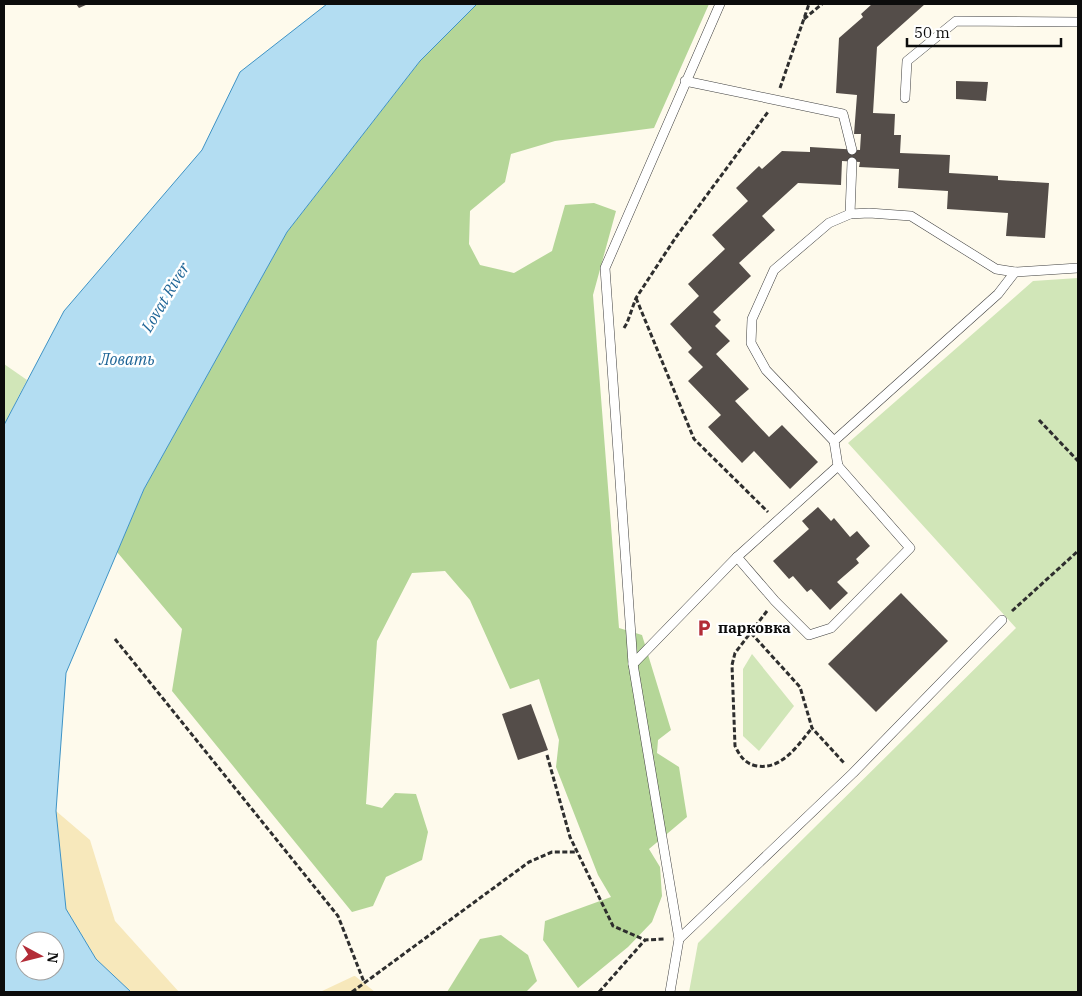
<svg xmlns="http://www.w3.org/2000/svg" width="1082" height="996" viewBox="0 0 1082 996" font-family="'IBM Plex Serif',serif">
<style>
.green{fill:#d1e6b8}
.forest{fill:#b5d698}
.sand{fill:#f7e8bb}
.water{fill:#b3ddf2;stroke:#3f93c5;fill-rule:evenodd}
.building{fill:#544d49}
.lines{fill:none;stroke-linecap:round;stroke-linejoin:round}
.lane-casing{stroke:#3f3f3f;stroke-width:10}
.path{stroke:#2e2e2e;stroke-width:3;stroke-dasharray:5 2.5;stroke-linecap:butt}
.lane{stroke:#fff;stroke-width:9}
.labels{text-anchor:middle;stroke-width:5;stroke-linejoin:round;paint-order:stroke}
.poi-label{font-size:15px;font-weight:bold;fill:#0c0c0c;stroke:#fff;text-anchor:start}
.water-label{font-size:16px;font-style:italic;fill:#1d6496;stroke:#fff}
</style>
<rect width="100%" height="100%" fill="#fefaec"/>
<g class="green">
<polygon points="1078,278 1078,992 689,992 698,943 1016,628 848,443 1033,281"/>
<polygon points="4,364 27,380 4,425"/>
<polygon points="752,654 794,706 759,751 743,736 743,669"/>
</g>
<g class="forest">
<polygon points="477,4 709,4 654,128 555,141 511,154 505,182 470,211 469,244 480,265 514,273 552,251 565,205 594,203 616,211 593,295 619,628 642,635 671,730 658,740 657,753 679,767 687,817 649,849 660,867 662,896 652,922 628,947 578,988 543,940 545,921 611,897 598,875 556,767 559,740 539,679 510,689 470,600 445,571 412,573 377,641 366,804 382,808 395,793 416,794 428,832 422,860 386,877 373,906 352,912 172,691 182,629 117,552 144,489 287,232 420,61"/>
<polygon points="501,935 528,955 537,981 526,992 447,992 480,939"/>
</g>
<g class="sand">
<polygon points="56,811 90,840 115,921 179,992 131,992 96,959 66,909"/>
<polygon points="355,976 375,992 320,992 354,976"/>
</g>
<path class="water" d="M327,4H477L420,61L287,232L144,489L66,673L56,811L66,909L96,959L131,992H4V425L64,311L202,150L240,72ZM25,941H55V971H25Z"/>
<g class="building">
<polygon points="76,4 88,4 79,8"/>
<polygon points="872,4 925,4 877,47 873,113 895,114 894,135 901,135 900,153 950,155 949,173 998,176 998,180 1049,183 1045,238 1006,236 1008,213 947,209 948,191 898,188 899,169 859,167 860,162 842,161 841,185 798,183 762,216 775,230 739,263 751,276 713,312 721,320 715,326 730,341 716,354 749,389 735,401 769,437 782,425 818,462 790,489 754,451 742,463 708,427 721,415 688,381 703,367 688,352 692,348 670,324 699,296 688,284 725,249 712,235 748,201 736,188 759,166 762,169 782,151 810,152 810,147 860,150 861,134 854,134 857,95 836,93 839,38 863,17 861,14"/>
<polygon points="956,81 988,82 986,101 956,99"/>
<polygon points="818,507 831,521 834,518 850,537 857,531 870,546 856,559 859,563 837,582 848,593 830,610 811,589 807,592 793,576 789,579 773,561 809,529 802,521"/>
<polygon points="901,593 948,641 876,712 828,664"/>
<polygon points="531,704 548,750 518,760 502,714"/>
</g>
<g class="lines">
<g class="lane-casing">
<g id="lane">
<polyline points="685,81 843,114 852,150"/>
<polyline points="905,98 907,61 956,21 1078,22"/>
<polyline points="850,214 852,162"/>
<polyline points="834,441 766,370 751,343 752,319 774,270 829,223 850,214 869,213 911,216 996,269 1015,272 1078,268"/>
<polyline points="737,557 775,601 809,635 831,628 910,548 838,466"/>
<polyline points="633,664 737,557 838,466 834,441 998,294 1015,272"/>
<polyline points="679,939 853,773 1002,620"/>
<polyline points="670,992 679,939 633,664 605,268 720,4"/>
</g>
</g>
<g class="path">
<polyline points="804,19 822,4"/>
<polyline points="780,88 809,4"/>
<polyline points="636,298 694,439 768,512"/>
<polyline points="624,328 627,323 636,298 676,237 768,112"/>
<polyline points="1039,420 1078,461"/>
<path d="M767,611L735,653L732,665L735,746C740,756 745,764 757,766C782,770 798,745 812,728"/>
<polyline points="1012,611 1078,551"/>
<polyline points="751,633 800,687 812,728 844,763"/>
<polyline points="115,639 338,916 364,982"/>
<polyline points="547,755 570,837 613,926 645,940 666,939"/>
<polyline points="352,992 529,862 552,852 577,852"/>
<polyline points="599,992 645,940"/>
</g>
<use href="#lane" class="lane"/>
</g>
<defs>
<g id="parking-bare" transform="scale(1.35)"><path d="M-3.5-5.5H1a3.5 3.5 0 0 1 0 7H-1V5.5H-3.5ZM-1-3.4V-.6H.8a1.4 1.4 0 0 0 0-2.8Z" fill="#b32c37" stroke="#fff" stroke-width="2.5" paint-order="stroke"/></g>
</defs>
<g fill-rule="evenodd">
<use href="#parking-bare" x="704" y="628"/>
</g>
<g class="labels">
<g class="poi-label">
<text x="718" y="633">парковка</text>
</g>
<g class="water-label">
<text transform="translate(165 297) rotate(-59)" y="6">Lovat River</text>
<text x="127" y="365">Ловать</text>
</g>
</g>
<rect width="1082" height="996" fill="none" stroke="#0c0c0c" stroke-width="10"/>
<g transform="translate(40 956) rotate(97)"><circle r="24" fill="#ffffff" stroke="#9e9e9e"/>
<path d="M0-4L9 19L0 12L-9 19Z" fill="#b32c37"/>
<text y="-8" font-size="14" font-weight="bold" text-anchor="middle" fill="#0c0c0c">N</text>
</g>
<path d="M907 38v8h154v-8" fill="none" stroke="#0c0c0c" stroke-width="2.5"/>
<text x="914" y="38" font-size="15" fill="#0c0c0c" stroke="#ffffff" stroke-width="4" paint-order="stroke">50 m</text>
</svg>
